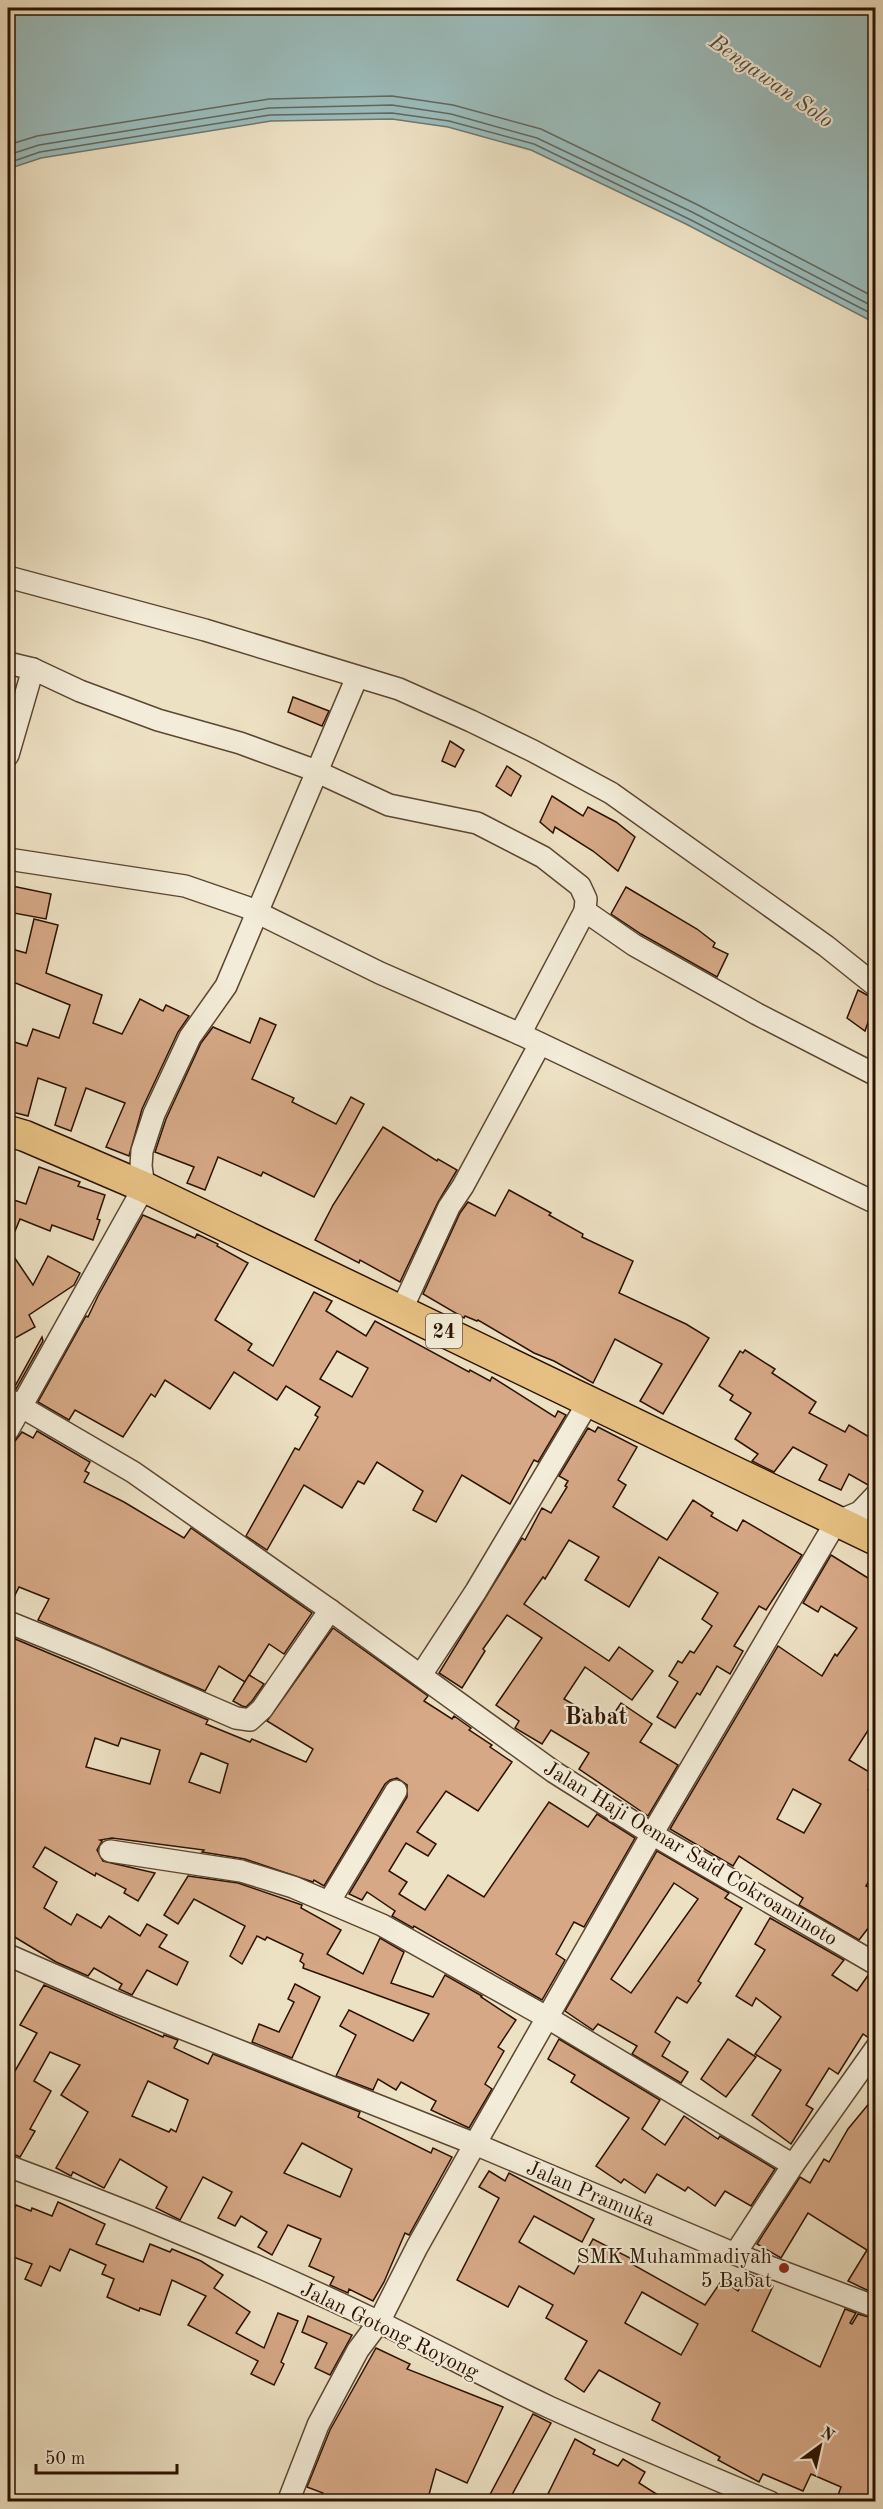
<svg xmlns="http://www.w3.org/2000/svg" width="883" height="2509" viewBox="0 0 883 2509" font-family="'Old Standard TT',serif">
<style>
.water{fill:#9bbcbb;stroke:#6e7870;stroke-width:1.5}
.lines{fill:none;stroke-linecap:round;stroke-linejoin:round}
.shore{stroke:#63675e;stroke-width:1.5}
.building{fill:#d6a886;stroke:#2b1200;stroke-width:1.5;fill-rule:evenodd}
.minor-casing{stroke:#5c4631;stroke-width:24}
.highway-casing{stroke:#2b1200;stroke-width:33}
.minor{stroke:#f3ecd8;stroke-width:21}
.highway{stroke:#e6c082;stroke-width:30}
.poi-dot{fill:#8f2418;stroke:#f3ecd8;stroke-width:2}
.labels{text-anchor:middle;stroke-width:4.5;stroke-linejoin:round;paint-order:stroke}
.shield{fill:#f3ecd8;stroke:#675341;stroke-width:1.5}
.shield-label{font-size:20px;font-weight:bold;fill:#2b1200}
.street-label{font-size:21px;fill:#2b1200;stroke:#f3ecd8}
.poi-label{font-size:21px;fill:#2b1200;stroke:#f3ecd8;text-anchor:end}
.water-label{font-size:22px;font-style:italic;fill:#524e41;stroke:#f3ecd8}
.quarter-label{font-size:24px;font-weight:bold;fill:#2b1200;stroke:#f3ecd8}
</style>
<rect width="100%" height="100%" fill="#ede1c3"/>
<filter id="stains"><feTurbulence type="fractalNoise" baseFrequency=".00333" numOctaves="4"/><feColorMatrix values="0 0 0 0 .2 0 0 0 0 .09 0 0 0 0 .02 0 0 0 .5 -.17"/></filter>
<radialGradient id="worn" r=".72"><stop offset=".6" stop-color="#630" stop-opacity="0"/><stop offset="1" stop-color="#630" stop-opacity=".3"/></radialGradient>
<polygon class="water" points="8,8 875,8 875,323 686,224 531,150 448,127 392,119 271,121 41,158 8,169"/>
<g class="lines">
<g class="shore">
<polyline points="8,145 37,136 269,99 392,96 453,105 541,129 696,204 876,298"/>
<polyline points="8,155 39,145 269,108 392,105 451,114 537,138 692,212 876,308"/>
<polyline points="8,163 40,152 270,115 392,113 449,121 534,144 689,219 876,316"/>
</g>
</g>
<g class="building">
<polygon points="293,697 329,711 322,726 288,712"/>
<polygon points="450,741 464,750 455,767 442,761"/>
<polygon points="507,766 521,776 511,796 496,786"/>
<polygon points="552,796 583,816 588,807 616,822 635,837 618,871 593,851 555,827 553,833 540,822"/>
<polygon points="12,886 51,894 46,919 8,912"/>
<polygon points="626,887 697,929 715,943 713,947 728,954 717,977 641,934 611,914"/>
<polygon points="34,919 58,925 46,973 102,995 93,1023 122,1034 140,999 163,1011 166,1005 189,1016 178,1032 142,1109 129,1156 106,1147 125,1103 86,1088 71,1131 55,1125 66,1088 38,1078 28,1116 8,1111 8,1040 27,1046 33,1029 59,1038 70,1005 8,980 8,948 26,953"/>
<polygon points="858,990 876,1000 865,1031 847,1018"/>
<polygon points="260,1018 276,1025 252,1079 294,1098 292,1102 336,1124 351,1097 364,1104 314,1197 263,1172 261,1176 218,1157 205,1190 187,1183 194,1167 155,1152 166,1119 201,1043 213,1027 250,1043"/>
<polygon points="383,1127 437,1161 438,1159 457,1170 438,1202 400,1282 360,1260 359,1263 315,1240 333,1205"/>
<polygon points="39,1167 80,1182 78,1186 105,1195 97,1219 100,1220 93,1240 52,1225 50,1231 20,1219 8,1248 8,1198 26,1204"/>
<polygon points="509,1190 551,1213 549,1215 583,1234 582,1237 633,1261 619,1293 686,1324 709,1338 663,1414 640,1401 662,1364 615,1339 593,1383 554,1361 534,1353 478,1320 477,1321 465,1316 464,1318 423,1294 460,1213 468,1202 495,1216"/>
<path d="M143,1215L195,1238L197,1234L218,1244L217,1246L248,1263L215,1320L252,1344L248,1350L273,1366L314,1292L332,1301L326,1311L366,1336L375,1321L469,1372L470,1370L490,1381L492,1377L555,1417L558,1411L566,1415L538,1462L534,1460L510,1504L462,1475L436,1522L413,1510L423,1491L377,1462L364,1484L358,1481L342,1508L304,1485L267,1550L246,1536L295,1448L299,1450L318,1417L315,1415L320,1407L286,1386L277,1400L234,1372L210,1409L165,1380L155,1397L151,1394L123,1437L75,1410L69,1420L38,1402L86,1316L88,1317L98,1296ZM337,1351L368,1368L352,1397L320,1379Z"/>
<polygon points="8,1248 33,1285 48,1256 80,1273 74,1285 29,1315 35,1327 8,1342"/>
<polygon points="42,1337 43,1341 16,1389 14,1388"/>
<polygon points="745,1350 775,1369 772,1373 816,1402 809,1413 845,1432 849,1425 876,1441 876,1483 868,1485 849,1474 841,1490 819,1480 827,1465 793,1447 774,1472 752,1461 758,1454 735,1439 751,1413 730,1400 733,1395 719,1386 740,1351 743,1353"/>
<polygon points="598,1427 637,1447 618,1480 626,1485 613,1507 667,1540 693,1500 713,1513 711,1516 737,1531 743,1520 802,1555 766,1610 759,1606 734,1646 743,1651 730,1674 717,1666 700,1695 697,1693 675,1728 657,1717 678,1682 669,1676 678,1661 682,1663 690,1651 694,1653 712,1626 702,1619 718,1593 659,1557 629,1607 585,1580 599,1557 569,1540 545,1579 543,1577 524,1604 609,1661 619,1647 653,1671 632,1700 585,1667 564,1699 607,1724 621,1703 652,1724 640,1742 678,1765 648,1816 579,1769 589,1753 551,1730 542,1744 515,1728 519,1721 496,1705 542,1638 507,1615 483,1649 485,1651 462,1688 439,1673 522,1538 525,1540 542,1508 551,1513 567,1487 565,1486 568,1481 559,1476 588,1428 595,1432"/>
<polygon points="37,1431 90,1462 85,1471 89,1473 84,1482 124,1502 184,1538 191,1528 312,1613 284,1654 269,1644 245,1682 219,1666 205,1691 38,1620 49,1599 19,1587 8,1609 8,1443 15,1441 22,1432 33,1438"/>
<path d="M831,1555L876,1583V1718L849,1760L876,1776L868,1790L876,1795V1870L866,1886L876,1891V1918L859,1940L799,1905L803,1898L739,1856L733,1866L670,1829L778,1646L822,1676L835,1654L837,1656L857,1628L821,1606L818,1612L803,1603ZM793,1789L821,1804L804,1833L777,1819Z"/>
<path d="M333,1628L428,1696L424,1701L452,1719L454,1716L471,1728L469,1730L492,1745L490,1747L512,1762L478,1811L446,1791L417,1832L436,1844L428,1856L406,1843L389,1871L407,1882L399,1894L425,1910L448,1875L484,1897L549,1802L588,1827L597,1814L635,1838L584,1927L574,1922L556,1954L565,1960L542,2000L414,1926L413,1928L392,1916L395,1911L367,1892L362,1900L349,1894L407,1797V1785L397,1778L390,1780L385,1784L324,1886L314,1880L313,1882L245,1859L202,1852L204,1850L112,1838L100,1840L102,1841L97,1850L103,1861L155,1873L138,1901L124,1893L126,1889L96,1873L95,1876L45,1847L33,1867L57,1882L44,1908L71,1925L77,1914L101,1928L109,1916L140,1936L147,1924L167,1935L159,1947L188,1962L177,1985L147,1970L132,1995L119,1989L122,1984L94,1968L88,1976L56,1962L8,1933V1636L208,1720L206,1724L250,1742L252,1739L306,1762L313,1749L267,1721ZM95,1738L118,1746L121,1738L160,1750L150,1784L86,1767ZM201,1753L228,1764L220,1793L189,1782Z"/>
<polygon points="249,1675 264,1684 252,1701 246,1707 242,1706 233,1701"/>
<path d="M657,1851L729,1893L725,1898L742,1908L698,1981L701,1983L687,2003L677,1997L655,2032L670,2042L662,2056L688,2072L681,2083L632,2054L637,2046L598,2024L593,2030L565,2011ZM674,1883L698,1899L631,1993L611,1979Z"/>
<polygon points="188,1876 238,1883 302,1905 301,1908 341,1930 327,1954 363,1974 380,1938 404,1952 391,1983 433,1997 445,1975 482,1996 481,1997 516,2020 498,2047 504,2051 485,2084 492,2089 469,2128 431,2110 436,2101 401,2082 396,2090 378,2079 373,2090 336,2076 356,2035 340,2026 349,2010 413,2041 429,2014 303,1968 304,1964 300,1961 303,1954 267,1937 265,1940 257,1936 242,1964 230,1956 245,1926 194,1899 178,1924 164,1915"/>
<polygon points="770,1918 844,1960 832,1975 857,1991 869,1974 876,1977 876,2030 869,2038 863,2034 838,2074 829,2068 806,2105 813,2109 791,2144 752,2115 781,2070 755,2054 781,2017 756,1998 752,2006 736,1996 765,1950 755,1944"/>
<polygon points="295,1984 320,1997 292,2058 252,2042 259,2024 279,2032 294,2002 288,1999"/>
<path d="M44,1985L163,2037L164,2035L178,2040L174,2048L208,2064L213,2054L360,2112L358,2117L431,2153L433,2148L452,2157L409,2235L405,2233L384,2282L373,2301L349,2289L348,2293L330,2285L334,2277L309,2266L321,2239L288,2225L272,2255L258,2247L267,2232L241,2216L235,2226L218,2218L232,2192L203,2177L180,2220L156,2208L167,2187L120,2159L104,2188L73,2172L71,2176L56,2168L88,2112L61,2095L80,2065L50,2052L34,2081L51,2091L30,2129L35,2131L20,2157L8,2152V2083L37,2033L20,2025ZM148,2081L188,2100L176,2132L171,2129L169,2132L132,2116ZM302,2143L352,2169L340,2197L284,2173Z"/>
<polygon points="559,2039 660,2100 642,2129 665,2145 684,2116 718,2139 720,2136 775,2169 751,2206 725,2191 715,2206 688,2187 685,2191 657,2174 645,2193 624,2179 621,2183 596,2166 629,2118 571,2082 575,2075 548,2059"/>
<polygon points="728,2039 756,2057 726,2097 701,2079"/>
<polygon points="876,2095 876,2281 869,2291 848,2281 867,2250 808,2213 781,2258 757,2244 800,2177 810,2183 824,2159 829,2162 848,2129"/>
<path d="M489,2171L505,2181L509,2173L594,2219L582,2242L534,2216L519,2242L574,2274L593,2239L632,2259L630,2263L705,2305L722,2280L738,2291L747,2273L773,2286L752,2331L820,2367L845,2309L856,2313L850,2323L852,2324L858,2314L876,2319V2502H846L837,2498L841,2487L811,2474L803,2491L763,2474L759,2482L718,2460L720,2457L652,2420L660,2403L599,2370L584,2392L565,2379L587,2341L546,2318L553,2305L519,2286L508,2307L457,2280L499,2198L479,2187ZM642,2292L698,2324L681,2355L625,2323Z"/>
<polygon points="58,2202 105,2224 96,2244 143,2262 150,2244 170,2252 172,2249 201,2261 223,2275 214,2288 250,2312 236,2333 264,2348 278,2313 298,2321 281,2362 284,2364 274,2385 251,2374 258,2361 188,2325 206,2296 172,2280 160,2315 140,2308 139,2311 107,2297 114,2279 102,2274 106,2265 70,2249 60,2271 50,2266 41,2286 25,2279 32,2264 8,2255 8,2226 16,2205 31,2211 32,2208 52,2216"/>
<polygon points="308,2316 352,2335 330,2375 315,2368 327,2343 302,2332"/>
<polygon points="376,2348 410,2364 407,2369 503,2407 467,2483 436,2469 427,2502 331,2502 321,2496 323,2493 307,2487 330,2430"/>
<polygon points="533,2414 551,2423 508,2502 486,2502"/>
<polygon points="575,2439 595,2450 593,2454 618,2466 623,2459 645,2472 639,2483 669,2502 544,2502"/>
</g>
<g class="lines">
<g class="minor-casing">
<g id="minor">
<polyline points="8,577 205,630 399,689 471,721 533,751 611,793 826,946 876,986"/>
<polyline points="8,663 33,669 80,691 158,720 240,743 311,769 389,805 477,823 543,857 580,886 586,899 585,911 634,945 757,1014 876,1075"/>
<polyline points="8,755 33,669"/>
<polyline points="8,859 185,886 246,907 380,973 520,1034 876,1203"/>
<polyline points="520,1034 585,911"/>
<polyline points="401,1311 449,1207 463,1186 540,1044"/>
<polyline points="8,1399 133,1472 330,1610 554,1772 652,1834 876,1964"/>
<polyline points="8,1430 144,1187 141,1166 142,1151 154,1114 190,1037 226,986 357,677"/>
<polyline points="8,1622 95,1657 236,1718 250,1720 262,1709 330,1610"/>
<polyline points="421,1675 476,1591 589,1401"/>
<polyline points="110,1851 241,1871 293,1887 382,1925 548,2018 793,2165"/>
<polyline points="329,1902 396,1791"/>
<polyline points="8,1955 118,2003 475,2144 735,2254 876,2307"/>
<path d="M8,2166C133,2212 258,2264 379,2322C436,2350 492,2380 549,2407C622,2440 696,2471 770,2502"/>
<polyline points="735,2254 793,2165 876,2048"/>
<polyline points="288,2502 318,2425 358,2350 379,2322 417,2247 475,2144 652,1834 836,1522 860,1512 876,1495"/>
</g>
</g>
<g class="highway-casing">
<polyline id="highway" points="8,1131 25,1136 144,1187 876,1540"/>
</g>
<use href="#minor" class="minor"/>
<use href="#highway" class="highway"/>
</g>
<circle class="poi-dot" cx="784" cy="2268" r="6"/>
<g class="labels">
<rect class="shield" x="426" y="1314" width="36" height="34" rx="4.5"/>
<g class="shield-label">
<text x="444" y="1338">24</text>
</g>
<g class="street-label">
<text transform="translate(691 1853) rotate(31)" y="7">Jalan Haji Oemar Said Cokroaminoto</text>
<text transform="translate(591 2193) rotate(23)" y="7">Jalan Pramuka</text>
<text transform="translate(390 2330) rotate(26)" y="7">Jalan Gotong Royong</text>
</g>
<g class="poi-label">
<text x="772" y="2263">SMK Muhammadiyah<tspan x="772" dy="24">5 Babat</tspan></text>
</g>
<g class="water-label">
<text transform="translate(772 80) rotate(35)" y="8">Bengawan Solo</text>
</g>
<g class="quarter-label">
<text x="596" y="1724">Babat</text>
</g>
</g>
<rect width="883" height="2509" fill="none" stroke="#ede1c3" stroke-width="30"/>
<rect x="9" y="9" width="865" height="2491" fill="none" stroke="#2b1200" stroke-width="3"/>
<rect x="15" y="15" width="853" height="2479" fill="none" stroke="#2b1200" stroke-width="1.5"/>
<g transform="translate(820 2446) rotate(33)" stroke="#f3ecd8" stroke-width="4.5" paint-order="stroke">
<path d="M0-4.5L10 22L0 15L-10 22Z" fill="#2b1200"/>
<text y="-9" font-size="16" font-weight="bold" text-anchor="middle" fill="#2b1200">N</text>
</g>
<path d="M36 2464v9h141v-9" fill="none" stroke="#2b1200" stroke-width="3"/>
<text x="45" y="2464" font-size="18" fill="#2b1200" stroke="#f3ecd8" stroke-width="4.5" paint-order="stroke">50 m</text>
<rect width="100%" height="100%" filter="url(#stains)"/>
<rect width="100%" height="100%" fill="url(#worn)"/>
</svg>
